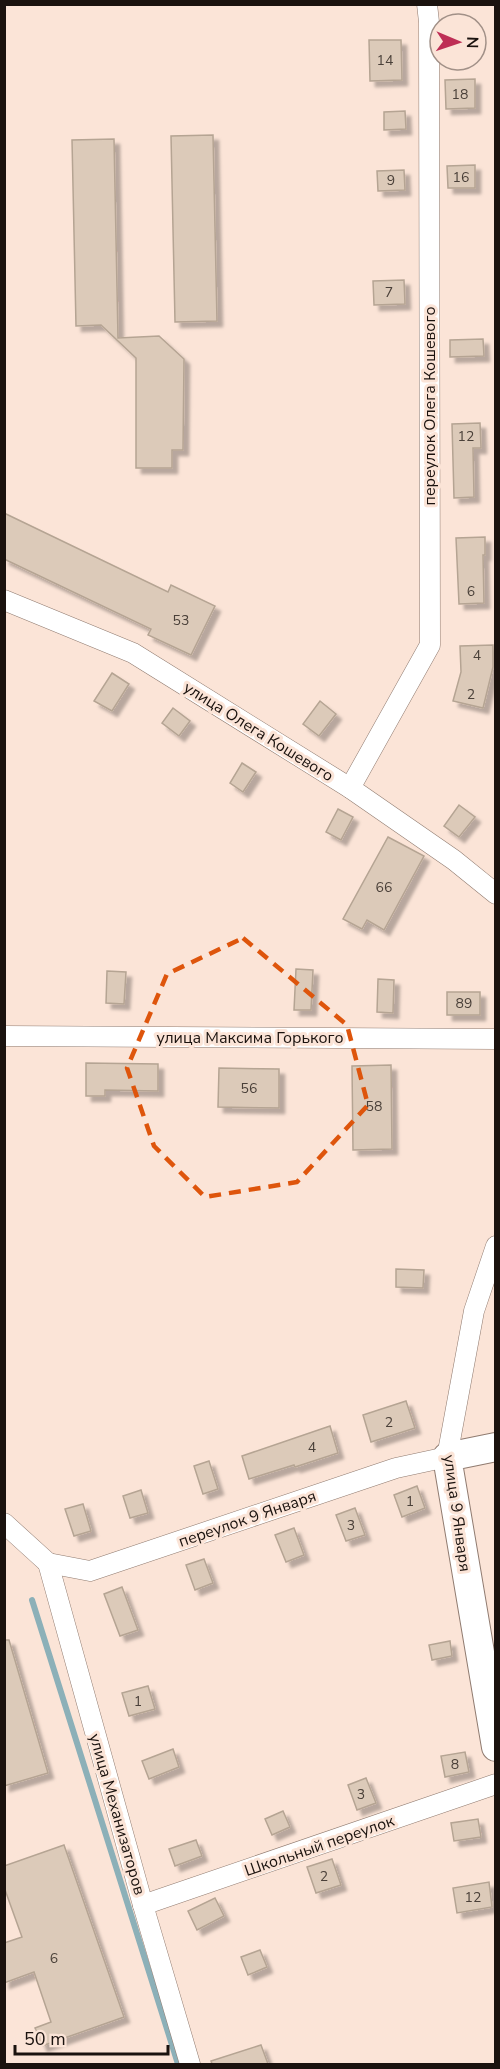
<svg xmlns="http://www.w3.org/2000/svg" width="500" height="2069" viewBox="0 0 500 2069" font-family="'Nunito Sans',sans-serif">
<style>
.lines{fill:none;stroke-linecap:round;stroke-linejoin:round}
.stream{stroke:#8cb0b8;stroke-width:6}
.building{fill:#dccab9;stroke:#b5a493;stroke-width:1.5;filter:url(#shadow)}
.street-casing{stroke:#907b70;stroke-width:21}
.secondary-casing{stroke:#907b70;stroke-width:30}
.street{stroke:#fff;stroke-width:20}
.secondary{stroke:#fff;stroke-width:28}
.marked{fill:none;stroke:#de550c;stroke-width:4.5;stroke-dasharray:12 8;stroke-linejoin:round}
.labels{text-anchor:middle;stroke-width:6;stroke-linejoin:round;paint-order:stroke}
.number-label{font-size:14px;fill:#4a4039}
.street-label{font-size:16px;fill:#1a120e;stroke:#fbe4d7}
</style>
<defs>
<filter id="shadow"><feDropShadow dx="5.5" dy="5.5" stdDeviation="1.5" flood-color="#0004"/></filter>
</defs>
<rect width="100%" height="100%" fill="#fbe4d7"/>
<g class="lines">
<polyline class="stream" points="32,1600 178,2064"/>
</g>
<g class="building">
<polygon points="369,40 401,40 402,80 370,81"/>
<polygon points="475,79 475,108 446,109 445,80"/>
<polygon points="405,111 406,129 384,130 384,112"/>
<polygon points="213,135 217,321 175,322 171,136"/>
<polygon points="114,139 118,338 159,336 184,359 183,450 172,450 172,468 136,468 136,358 101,325 76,326 72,140"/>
<polygon points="475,165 475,188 448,188 447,166"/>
<polygon points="404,170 405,190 378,191 377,171"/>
<polygon points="404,280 405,304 374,305 373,281"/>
<polygon points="483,339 484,356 450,357 450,340"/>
<polygon points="480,423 481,448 473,448 474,497 454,498 452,424"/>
<polygon points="4,513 168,592 171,585 215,606 191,655 148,635 151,629 4,559"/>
<polygon points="485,537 485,555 483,555 484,603 459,604 456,538"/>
<polygon points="493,645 493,667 483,708 453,701 461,672 460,646"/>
<polygon points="112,673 129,684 112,711 94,701"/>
<polygon points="320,701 336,714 319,736 303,724"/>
<polygon points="173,708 190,721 179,736 162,723"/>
<polygon points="242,763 256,772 243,792 230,783"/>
<polygon points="459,805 475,817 459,837 444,826"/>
<polygon points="338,809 353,817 341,840 326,832"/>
<polygon points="388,837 424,856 384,930 367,920 362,929 343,919"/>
<polygon points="296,969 313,970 311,1010 294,1010"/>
<polygon points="107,971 126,972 124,1004 106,1003"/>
<polygon points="378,979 394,980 393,1013 377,1012"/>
<rect x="447" y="992" width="33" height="23"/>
<polygon points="86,1063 158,1064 158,1091 105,1090 105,1096 86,1096"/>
<polygon points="391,1065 392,1149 353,1150 352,1066"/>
<polygon points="219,1068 279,1069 279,1108 218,1107"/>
<polygon points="396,1269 424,1270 423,1288 396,1287"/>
<polygon points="406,1401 415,1428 371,1442 363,1415"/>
<polygon points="330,1426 338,1453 295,1467 294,1465 249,1479 242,1456"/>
<polygon points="209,1461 218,1489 203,1494 194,1466"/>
<polygon points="417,1486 425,1508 402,1517 394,1495"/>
<polygon points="141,1490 148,1513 130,1518 123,1496"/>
<polygon points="83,1504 91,1531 74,1536 65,1509"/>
<polygon points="355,1508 365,1535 346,1541 336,1515"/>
<polygon points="294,1528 304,1555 286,1562 275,1535"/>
<polygon points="204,1559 213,1583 195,1590 186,1565"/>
<polygon points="122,1587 138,1630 120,1636 104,1594"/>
<polygon points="4,1640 9,1640 48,1773 4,1786"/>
<polygon points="450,1641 452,1656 432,1660 429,1645"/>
<polygon points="148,1686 155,1709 129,1716 122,1693"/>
<polygon points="173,1749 179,1767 149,1779 142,1761"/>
<polygon points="465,1752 469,1772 445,1777 441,1756"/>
<polygon points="366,1778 376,1803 357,1810 348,1785"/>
<polygon points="283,1811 290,1827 272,1835 265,1819"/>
<polygon points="478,1819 481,1837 454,1841 451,1823"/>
<polygon points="196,1840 202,1856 175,1866 169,1849"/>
<polygon points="64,1845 124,2017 42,2046 35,2028 51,2022 34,1972 4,1983 4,1943 22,1937 4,1887 4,1866"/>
<polygon points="332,1859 341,1885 316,1893 307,1867"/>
<polygon points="489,1882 492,1907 457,1913 453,1888"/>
<polygon points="215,1898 224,1916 197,1930 188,1911"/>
<polygon points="260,1950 267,1967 248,1975 241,1957"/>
<polygon points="261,2045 268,2064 212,2064 211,2061"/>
</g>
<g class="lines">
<g class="street-casing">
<g id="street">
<polyline points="4,600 133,653 350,788 454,860 496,894"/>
<polyline points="350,788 430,645 429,22 427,4"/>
<polyline points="4,1036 496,1039"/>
<polyline points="4,1523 48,1563"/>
<polyline points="48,1563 90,1571 396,1468 447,1457 474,1311 496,1246"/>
<polyline points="48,1563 143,1905 190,2064"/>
<polyline points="143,1905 496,1784"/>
</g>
</g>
<g class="secondary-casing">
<polyline id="secondary" points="496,1447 447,1457 496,1747"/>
</g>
<use href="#street" class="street"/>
<use href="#secondary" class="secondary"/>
</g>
<path class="marked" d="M243,938L347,1025L368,1105L297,1182L205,1197L154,1146L127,1068L167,974Z"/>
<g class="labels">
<g class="number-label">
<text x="385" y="65">14</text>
<text x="460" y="99">18</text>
<text x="461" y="182">16</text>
<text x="391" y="185">9</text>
<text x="389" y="297">7</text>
<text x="466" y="441">12</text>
<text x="471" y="596">6</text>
<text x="181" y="625">53</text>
<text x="477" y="660">4</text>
<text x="471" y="699">2</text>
<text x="384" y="892">66</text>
<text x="464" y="1008">89</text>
<text x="249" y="1093">56</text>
<text x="374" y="1111">58</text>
<text x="389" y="1427">2</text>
<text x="312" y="1452">4</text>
<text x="410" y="1506">1</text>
<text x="351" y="1530">3</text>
<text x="138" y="1706">1</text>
<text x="455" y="1769">8</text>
<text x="361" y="1799">3</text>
<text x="324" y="1881">2</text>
<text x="473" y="1902">12</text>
<text x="54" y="1963">6</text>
</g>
<g class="street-label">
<text transform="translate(429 406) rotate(-90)" y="6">переулок Олега Кошевого</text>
<text transform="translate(259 731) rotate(32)" y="6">улица Олега Кошевого</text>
<text x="250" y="1043">улица Максима Горького</text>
<text transform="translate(458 1513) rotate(82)" y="6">улица 9 Января</text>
<text transform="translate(247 1518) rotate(-19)" y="6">переулок 9 Января</text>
<text transform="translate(118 1814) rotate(74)" y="6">улица Механизаторов</text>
<text transform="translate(319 1845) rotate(-19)" y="6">Школьный переулок</text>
</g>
</g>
<rect width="500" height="2069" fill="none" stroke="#1a120e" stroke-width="12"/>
<g transform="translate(458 42) rotate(92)"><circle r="28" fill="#fbe4d7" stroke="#a19087" stroke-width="1.5"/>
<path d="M0-4.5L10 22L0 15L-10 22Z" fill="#be2e55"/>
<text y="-9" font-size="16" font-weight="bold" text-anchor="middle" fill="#1a120e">N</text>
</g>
<path d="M15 2045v9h153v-9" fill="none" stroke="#1a120e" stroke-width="3"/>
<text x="24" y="2045" font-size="18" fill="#1a120e" stroke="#fbe4d7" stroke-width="4.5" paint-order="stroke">50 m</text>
</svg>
